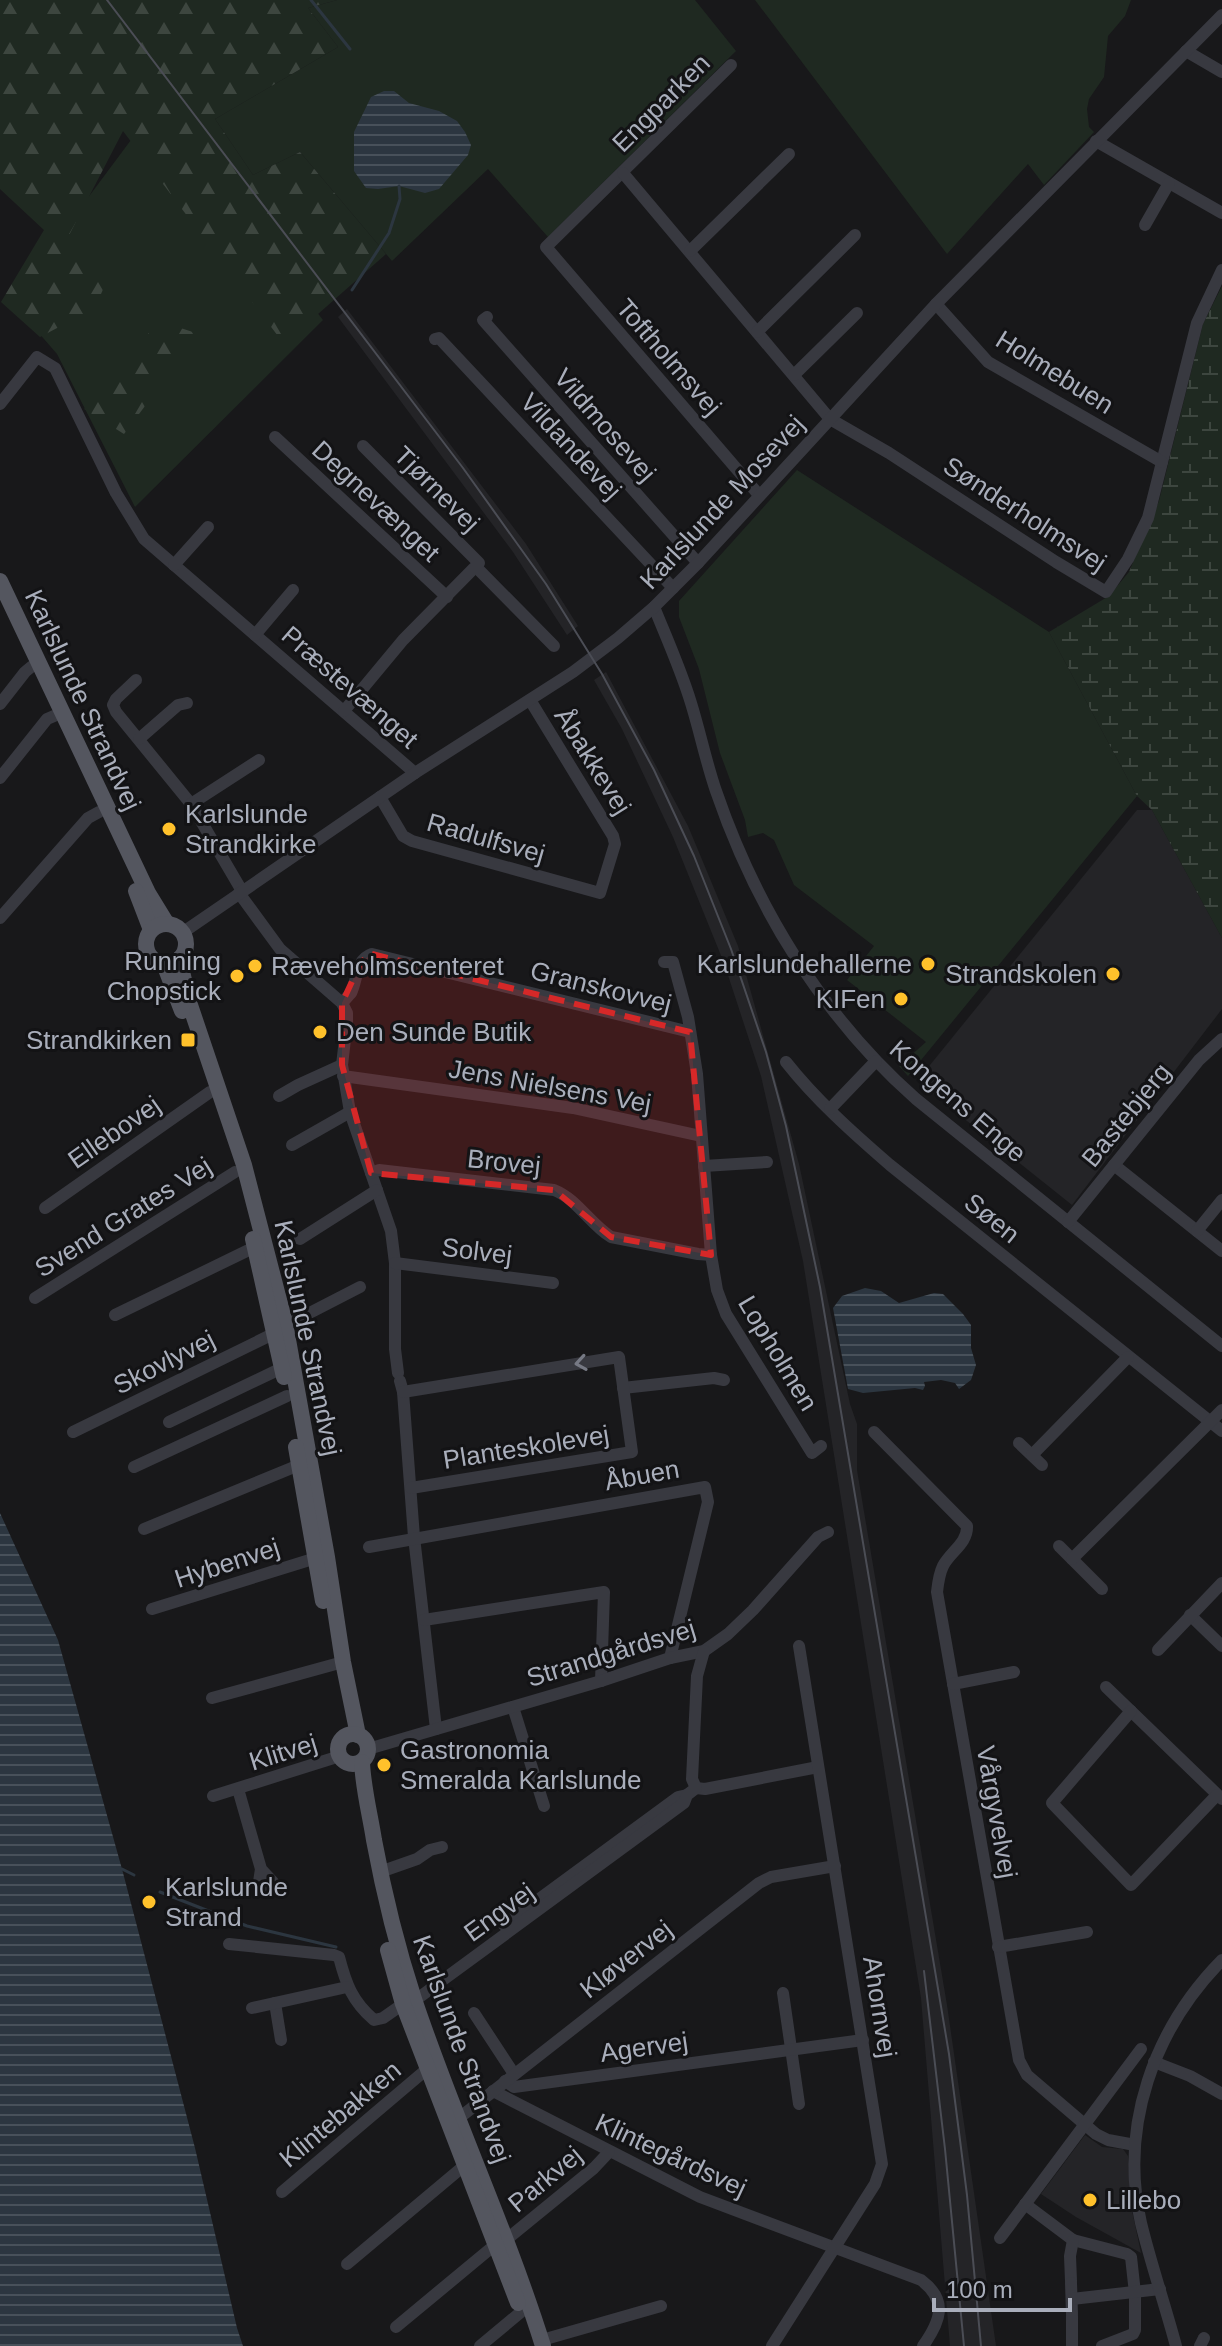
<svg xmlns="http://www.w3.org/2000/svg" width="1222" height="2346" viewBox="0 0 1222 2346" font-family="Helvetica,sans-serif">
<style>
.built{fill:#242427}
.green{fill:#1f2921}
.forest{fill:url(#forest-firs)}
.wetland{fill:url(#wetland-marsh)}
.water{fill:url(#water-rules)}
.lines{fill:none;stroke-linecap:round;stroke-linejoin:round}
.stream{stroke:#2c3640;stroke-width:3}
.minor{stroke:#383940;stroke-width:12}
.major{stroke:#54565f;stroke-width:16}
.tram{stroke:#4b4d55;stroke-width:2}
.oneway{stroke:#767984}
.marked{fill:#d62828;fill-opacity:0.2;stroke:#d62828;stroke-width:6;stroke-dasharray:16 10;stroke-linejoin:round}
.poi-dot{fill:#ffc12b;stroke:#131315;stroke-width:3}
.labels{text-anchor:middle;stroke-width:6;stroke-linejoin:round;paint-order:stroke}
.street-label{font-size:26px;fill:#a9aebb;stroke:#131315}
.poi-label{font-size:26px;fill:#a9aebb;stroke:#131315;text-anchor:start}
</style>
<defs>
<pattern id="forest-firs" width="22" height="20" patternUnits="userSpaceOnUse" patternTransform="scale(2)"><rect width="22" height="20" fill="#1f2921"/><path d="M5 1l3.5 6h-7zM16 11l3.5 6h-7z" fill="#3d463f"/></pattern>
<pattern id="wetland-marsh" width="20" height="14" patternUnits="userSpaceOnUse" patternTransform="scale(2)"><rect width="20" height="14" fill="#1f2921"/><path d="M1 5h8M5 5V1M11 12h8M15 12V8" fill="none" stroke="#3d463f"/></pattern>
<pattern id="water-rules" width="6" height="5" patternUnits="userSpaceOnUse" patternTransform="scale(2)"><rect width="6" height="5" fill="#2c3640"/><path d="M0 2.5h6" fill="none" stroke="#48515a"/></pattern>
</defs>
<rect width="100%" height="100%" fill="#18181a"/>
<g class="built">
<polygon points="347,309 526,544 578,626 567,635 513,552 338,317"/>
<polygon points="606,672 688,826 738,946 799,1164 850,1404 857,1424 857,1470 947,2005 996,2346 950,2346 921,1998 803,1261 761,1076 724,963 673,837 622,729 594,680"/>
<polygon points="1137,810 1152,810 1222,938 1222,1009 1072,1205 917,1081"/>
<polygon points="1085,2135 1102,2147 1123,2149 1128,2156 1131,2206 1141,2253 1076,2217 1041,2194"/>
</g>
<g class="green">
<polygon points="337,0 695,0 736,51 548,237 488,169 392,261 300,152 253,175 215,119 338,47 308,8"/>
<polygon points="755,0 1131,0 1125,16 1108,36 1104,77 1089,99 1087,109 1089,127 1094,132 1044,185 1028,164 947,254"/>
<polygon points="157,105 323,320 135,507 57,354 11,301"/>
<polygon points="797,470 1049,632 1137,796 908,1076 899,1066 926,1042 847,980 874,946 794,885 774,840 763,833 748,837 745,820 720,753 699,669 679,617 679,601"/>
</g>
<g class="forest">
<polygon points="0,0 337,0 308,8 338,47 215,119 253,175 300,152 386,254 284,344 123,131 66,241 110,273 95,308 40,337 1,302 44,230 0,189"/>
<polygon points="159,321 199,334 124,434 84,409"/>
</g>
<polygon class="wetland" points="1222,286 1222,938 1152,810 1137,796 1049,632 1109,596 1129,572 1159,501 1203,324"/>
<g class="water">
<polygon points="384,91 394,91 409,103 439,111 457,121 465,132 471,145 468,155 439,189 425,193 399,186 378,189 366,188 354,171 354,132 371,97"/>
<polygon points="865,1288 881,1291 899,1303 934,1293 943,1294 963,1314 971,1325 971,1348 976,1365 971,1380 959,1389 955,1383 941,1380 924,1382 925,1386 923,1390 915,1388 863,1393 848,1389 833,1308 842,1296"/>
<polygon points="0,1513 58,1640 122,1869 195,2148 237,2328 243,2346 0,2346"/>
</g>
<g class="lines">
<g class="stream">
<polyline points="311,0 350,49"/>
<polyline points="352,290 389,233 400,199 399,186"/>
<polyline points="122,1869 134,1875"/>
<polyline points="160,1892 247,1926 336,1947"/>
</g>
<g class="minor">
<polyline points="1186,51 1222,72"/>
<polyline points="731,65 546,247 759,495"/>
<polyline points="1096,141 1222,213"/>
<polyline points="623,173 830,419 889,453 1056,562 1106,592 1128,559 1148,518 1197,323 1222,270"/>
<polyline points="1145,225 1169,183"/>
<polyline points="690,251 789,154"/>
<polyline points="936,304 988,362 1162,462"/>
<polyline points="487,317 483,320 698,563"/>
<polyline points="757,332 855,235"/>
<polyline points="435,339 439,338 673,588"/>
<polyline points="794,375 857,313"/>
<polyline points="0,404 37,357 55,368 116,493 144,539 415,773"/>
<polyline points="275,437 447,597"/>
<polyline points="174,565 208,527"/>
<polyline points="476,567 554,646"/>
<path d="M654,607C667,639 681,670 691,703C700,732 706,762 716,791C756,908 823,1017 916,1099L1222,1346"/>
<polyline points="255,635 293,590"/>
<polyline points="136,680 116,699 113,705 116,712 191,804 242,891"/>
<polyline points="0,704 25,672 31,667"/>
<polyline points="344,711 403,640 479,563 363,446"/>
<polyline points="139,739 178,705 187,703"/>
<polyline points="0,778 47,719 54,716"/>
<polyline points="380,797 403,836 412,841 600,893 615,844 613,836 530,700"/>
<polyline points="191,804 259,760"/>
<polyline points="239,893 280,949 342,1003 347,1013 347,1022 342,1065 350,1112 391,1231 395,1263 395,1349 398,1373"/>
<polyline points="0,918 88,818 99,812"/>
<polyline points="182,933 415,773 573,672 618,638 654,607 698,563 936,304 1222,15"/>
<polyline points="664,962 673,962 688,1017 697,1074 711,1255 717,1290 726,1314 812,1453 821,1446"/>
<path d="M342,1003C343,1002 350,994 351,993C358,979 355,960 372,954L690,1032"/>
<path d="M786,1062C816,1100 853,1133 890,1165L1222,1431"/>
<polyline points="343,1076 573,1108 701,1136"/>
<polyline points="279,1096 298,1085 342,1065"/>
<polyline points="830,1109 876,1061"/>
<polyline points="292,1145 350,1112"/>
<polyline points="1114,1165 1222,1251"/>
<polyline points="704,1166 767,1162"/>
<path d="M371,1173L379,1170L554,1190C577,1199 590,1224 611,1237L698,1254L711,1255"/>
<polyline points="45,1208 210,1092"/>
<polyline points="1068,1222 1199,1060 1222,1039"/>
<polyline points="1197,1231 1222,1200"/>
<polyline points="300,1239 377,1190"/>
<polyline points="395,1263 553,1283"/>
<polyline points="35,1298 235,1172"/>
<polyline points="115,1315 255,1247"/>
<polyline points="285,1323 294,1321 360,1287"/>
<polyline points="400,1381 403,1392 414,1537 436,1729"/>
<polyline points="623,1388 714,1378 724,1380"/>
<polyline points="403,1392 619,1357 632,1452 411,1488"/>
<polyline points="169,1422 282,1368"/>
<polyline points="73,1432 275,1333"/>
<path d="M874,1432L967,1526C968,1543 950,1552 943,1566C939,1574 938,1583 937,1592L1019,2060L1027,2075L1096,2134L1108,2140L1135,2145"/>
<polyline points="1019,1443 1042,1465"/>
<polyline points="1032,1455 1128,1357"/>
<polyline points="134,1467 287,1396"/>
<polyline points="144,1529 299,1465"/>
<polyline points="1059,1546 1102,1589"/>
<polyline points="369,1547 705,1487 708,1502 670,1658"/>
<polyline points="1072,1559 1222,1410"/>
<polyline points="152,1609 316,1558"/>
<polyline points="1190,1615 1222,1646"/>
<polyline points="424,1620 604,1592 601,1681"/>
<polyline points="1158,1650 1222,1583"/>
<polyline points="953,1684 1014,1672"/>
<polyline points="1106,1687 1222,1799"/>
<polyline points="212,1698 343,1662"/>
<polyline points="513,1707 544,1806"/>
<polyline points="1131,1711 1052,1803 1131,1885 1217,1795"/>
<polyline points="368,1749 601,1681 670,1658 704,1651 728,1634 753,1610 818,1537 828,1532"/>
<polyline points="696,1788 705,1789 818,1767"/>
<polyline points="238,1789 261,1869 259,1882 261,1888 268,1891 272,1889 273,1882 261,1869"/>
<polyline points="213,1796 340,1756"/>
<polyline points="380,1872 417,1859 430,1850 442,1847"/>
<polyline points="504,1925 678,1797 687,1795"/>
<path d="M229,1944L334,1955L339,1957C346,1984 352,2001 374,2020L383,2018L403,2004"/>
<polyline points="998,1947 1087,1932"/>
<polyline points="783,1993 799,2104"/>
<polyline points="414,1997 421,1996 684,1803 687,1795 696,1788 692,1779 697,1676 704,1651"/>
<polyline points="275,2003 281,2040"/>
<polyline points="252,2008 347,1987"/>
<polyline points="474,2013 514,2074"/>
<polyline points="1154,2062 1190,2076 1222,2094"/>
<polyline points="505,2081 514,2087 863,2040"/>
<path d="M493,2091L700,2197L921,2280C949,2301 940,2322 923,2346"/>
<polyline points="459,2118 759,1883 771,1877 835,1866"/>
<polyline points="282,2192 427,2069"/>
<polyline points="1025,2204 1073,2240 1127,2254 1131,2257 1135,2293 1135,2330 1133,2334 1102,2346"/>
<polyline points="1000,2238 1141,2049"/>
<polyline points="507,2239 594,2168 609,2152"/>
<polyline points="347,2264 465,2165"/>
<polyline points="1071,2281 1070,2256 1073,2240"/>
<polyline points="1071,2283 1072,2314"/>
<polyline points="1072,2299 1160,2289"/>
<polyline points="1072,2316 1072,2346"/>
<polyline points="396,2327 496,2244"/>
<polyline points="542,2340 661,2306"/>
<polyline points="480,2346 521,2312"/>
<polyline points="772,2346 875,2184 882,2164 799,1646"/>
<path d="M1176,2346C1165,2305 1151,2264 1141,2223C1119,2126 1154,2029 1222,1960"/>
<polyline points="1200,2346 1204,2338"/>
</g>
<g class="major">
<polyline points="0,581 148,893 167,924"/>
<polyline points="136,891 151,930"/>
<circle cx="166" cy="944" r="20"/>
<polyline points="179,959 190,1005 244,1165 285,1323 327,1557 343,1662 358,1735"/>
<polyline points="164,964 182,1011"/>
<polyline points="253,1239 284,1377"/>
<polyline points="296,1447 323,1601"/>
<circle cx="353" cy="1749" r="15"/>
<path d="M362,1762C363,1788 370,1814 374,1840C384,1894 397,1947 414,1999C453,2116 506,2228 543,2346"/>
<polyline points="388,1950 403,2004 518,2303"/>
</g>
<g class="tram">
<polyline points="107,0 463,468 546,584 602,674 654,770 694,856 731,949 766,1052 786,1126 820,1287 949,2054 967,2195 981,2346"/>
<polyline points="924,1971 945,2149 964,2346"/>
</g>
</g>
<defs><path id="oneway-chevron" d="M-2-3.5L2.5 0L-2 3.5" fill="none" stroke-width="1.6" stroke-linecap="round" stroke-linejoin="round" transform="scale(2)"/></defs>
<use class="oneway" href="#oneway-chevron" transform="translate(581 1363) rotate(171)"/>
<path class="marked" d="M372,954L690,1032L711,1255L611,1237L554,1190L371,1173L342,1065V1003L361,962Z"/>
<g class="poi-dot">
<circle cx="169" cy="829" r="8"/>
<circle cx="928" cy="964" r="8"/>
<circle cx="255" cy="966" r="8"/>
<circle cx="1113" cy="974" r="8"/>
<circle cx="237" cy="976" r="8"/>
<circle cx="901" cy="999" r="8"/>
<circle cx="320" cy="1032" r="8"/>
<rect x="180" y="1032" width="16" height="16" rx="4"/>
<circle cx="384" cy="1765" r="8"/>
<circle cx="149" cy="1902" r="8"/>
<circle cx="1090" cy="2200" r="8"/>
</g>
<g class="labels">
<g class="street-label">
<text transform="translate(661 103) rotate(-45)" y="9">Engparken</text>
<text transform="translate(669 357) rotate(49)" y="9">Toftholmsvej</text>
<text transform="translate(1055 372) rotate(32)" y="9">Holmebuen</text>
<text transform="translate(605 425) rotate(49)" y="9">Vildmosevej</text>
<text transform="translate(571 446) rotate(47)" y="9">Vildandevej</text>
<text transform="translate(437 489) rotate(45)" y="9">Tjørnevej</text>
<text transform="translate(376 501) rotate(43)" y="9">Degnevænget</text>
<text transform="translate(722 502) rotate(-47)" y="9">Karlslunde Mosevej</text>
<text transform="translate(1025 514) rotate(33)" y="9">Sønderholmsvej</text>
<text transform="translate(350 687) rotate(41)" y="9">Præstevænget</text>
<text transform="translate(83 700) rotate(65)" y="9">Karlslunde Strandvej</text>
<text transform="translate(593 761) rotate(58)" y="9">Åbakkevej</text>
<text transform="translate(486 838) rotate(16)" y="9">Radulfsvej</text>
<text transform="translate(601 987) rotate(14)" y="9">Granskovvej</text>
<text transform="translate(550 1086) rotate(10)" y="9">Jens Nielsens Vej</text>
<text transform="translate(958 1101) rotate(41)" y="9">Kongens Enge</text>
<text transform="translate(1126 1115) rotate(-51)" y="9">Bastebjerg</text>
<text transform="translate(114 1132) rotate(-35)" y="9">Ellebovej</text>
<text transform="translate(504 1162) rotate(6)" y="9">Brovej</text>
<text transform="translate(123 1217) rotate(-32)" y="9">Svend Grates Vej</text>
<text transform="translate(992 1218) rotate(39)" y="9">Søen</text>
<text transform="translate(477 1251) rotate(7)" y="9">Solvej</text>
<text transform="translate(308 1338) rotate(78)" y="9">Karlslunde Strandvej</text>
<text transform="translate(778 1353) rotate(59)" y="9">Lopholmen</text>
<text transform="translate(164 1362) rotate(-27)" y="9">Skovlyvej</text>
<text transform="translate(526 1447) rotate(-9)" y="9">Planteskolevej</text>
<text transform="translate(642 1475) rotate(-10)" y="9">Åbuen</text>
<text transform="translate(227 1563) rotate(-18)" y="9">Hybenvej</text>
<text transform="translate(611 1653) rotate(-17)" y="9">Strandgårdsvej</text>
<text transform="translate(283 1752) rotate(-17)" y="9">Klitvej</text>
<text transform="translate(997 1812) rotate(80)" y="9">Vårgyvelvej</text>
<text transform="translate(499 1912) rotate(-36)" y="9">Engvej</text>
<text transform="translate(626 1959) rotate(-38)" y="9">Kløvervej</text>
<text transform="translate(880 2007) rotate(81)" y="9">Ahornvej</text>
<text transform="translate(644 2047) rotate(-8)" y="9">Agervej</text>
<text transform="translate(462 2049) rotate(70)" y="9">Karlslunde Strandvej</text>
<text transform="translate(340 2114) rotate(-40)" y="9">Klintebakken</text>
<text transform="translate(671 2155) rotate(25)" y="9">Klintegårdsvej</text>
<text transform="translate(545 2179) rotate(-40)" y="9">Parkvej</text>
</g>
<g class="poi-label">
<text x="185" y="823">Karlslunde<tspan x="185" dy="30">Strandkirke</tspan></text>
<text x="221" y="970" text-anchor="end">Running<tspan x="221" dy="30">Chopstick</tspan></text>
<text x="912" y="973" text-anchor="end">Karlslundehallerne</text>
<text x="271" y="975">Ræveholmscenteret</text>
<text x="1097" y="983" text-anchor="end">Strandskolen</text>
<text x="885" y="1008" text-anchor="end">KIFen</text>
<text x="336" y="1041">Den Sunde Butik</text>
<text x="172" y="1049" text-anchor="end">Strandkirken</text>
<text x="400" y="1759">Gastronomia<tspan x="400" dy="30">Smeralda Karlslunde</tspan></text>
<text x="165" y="1896">Karlslunde<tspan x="165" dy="30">Strand</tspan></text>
<text x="1106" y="2209">Lillebo</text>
</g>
</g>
<path d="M934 2298v12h136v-12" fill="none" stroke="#a9aebb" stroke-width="4"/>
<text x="946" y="2298" font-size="24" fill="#a9aebb" stroke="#131315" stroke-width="6" paint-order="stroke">100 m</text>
</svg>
